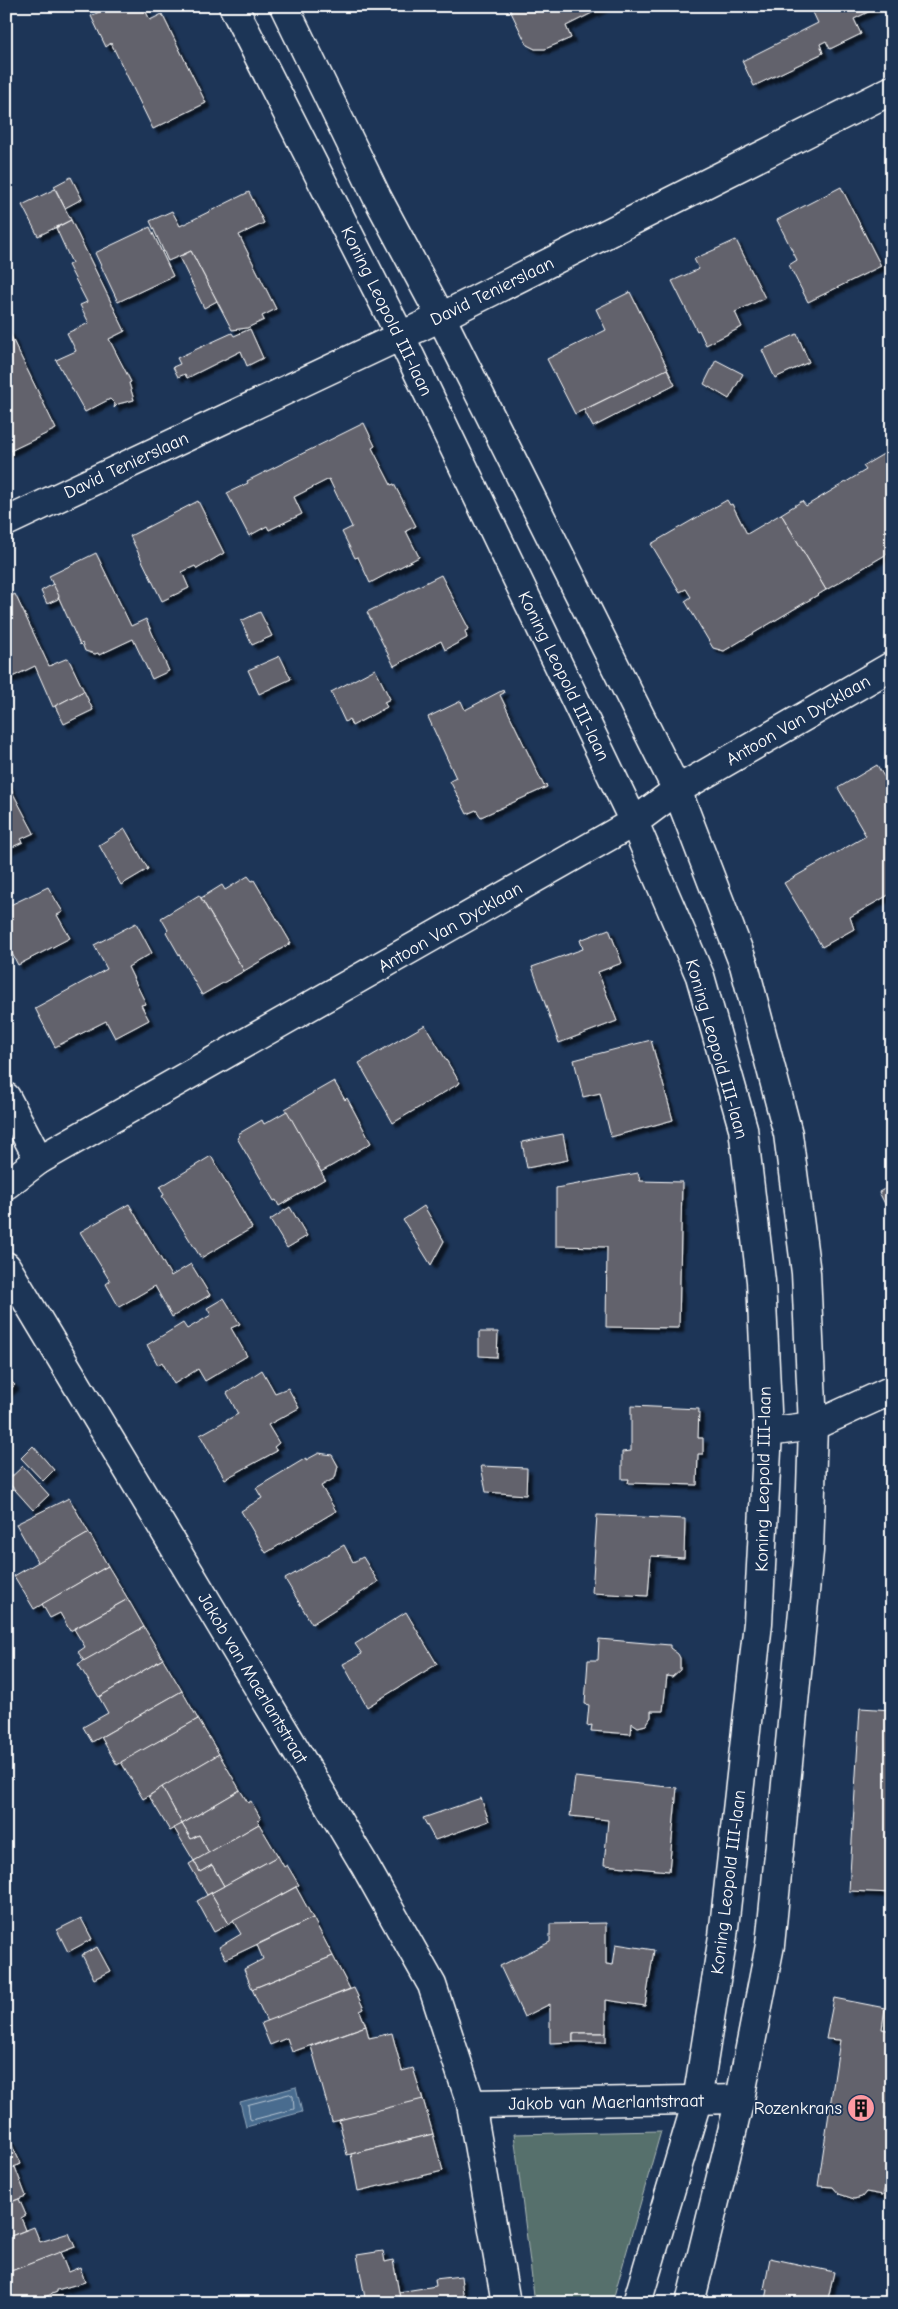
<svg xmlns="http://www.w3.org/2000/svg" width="898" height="2309" viewBox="0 0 898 2309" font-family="'Comic Neue',sans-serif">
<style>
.green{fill:#566f6c;stroke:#aab7b6}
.water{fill:#486c8f;stroke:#91a7bc}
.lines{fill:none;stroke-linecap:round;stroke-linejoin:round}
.shore{stroke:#b6c4d2;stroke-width:1}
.building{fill:#62626c;stroke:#fff;filter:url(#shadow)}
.minor-casing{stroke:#fff;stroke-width:31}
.minor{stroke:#1d3557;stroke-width:28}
.labels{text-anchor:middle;stroke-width:4;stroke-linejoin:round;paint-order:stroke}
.street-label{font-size:18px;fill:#fff;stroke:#1d3557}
.poi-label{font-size:18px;fill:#fff;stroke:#1d3557;text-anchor:end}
</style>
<defs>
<filter id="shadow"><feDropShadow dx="4.5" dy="4.5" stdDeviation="1" flood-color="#0009"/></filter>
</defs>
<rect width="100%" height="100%" fill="#1d3557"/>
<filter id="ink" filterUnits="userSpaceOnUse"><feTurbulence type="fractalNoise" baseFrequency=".02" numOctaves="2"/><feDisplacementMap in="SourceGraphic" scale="10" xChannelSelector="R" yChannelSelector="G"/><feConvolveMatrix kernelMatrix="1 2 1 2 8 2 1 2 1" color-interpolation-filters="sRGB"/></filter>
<g filter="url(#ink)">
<polygon class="green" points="661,2131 612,2303 535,2303 514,2134"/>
<polygon class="water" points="296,2087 302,2112 246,2127 240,2102"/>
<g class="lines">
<polygon class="shore" points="290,2094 293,2096 294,2109 252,2120 250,2119 248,2105"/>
</g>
<g class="building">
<polygon points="111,6 143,6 150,20 162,14 206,103 153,129 111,43 106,47 91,16"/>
<polygon points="508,6 606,6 566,26 571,38 545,49 535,49 527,45"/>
<polygon points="810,6 880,6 854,19 861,34 830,49 826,41 820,44 823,53 754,86 742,61 818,23"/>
<polygon points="71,177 82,199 65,208 54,186"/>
<polygon points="841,187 881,266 808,302 789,265 797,260 777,220"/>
<polygon points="55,189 71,220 38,236 22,205"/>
<polygon points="249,192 264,223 239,235 276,309 262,316 264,320 247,328 232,330 191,251 168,261 150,221 172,211 180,226"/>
<polygon points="71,220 125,331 109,339 131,382 129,383 134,400 118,404 114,408 115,404 110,399 85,412 56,360 76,351 67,333 89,323 80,305 87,302 68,265 72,263 56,228"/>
<polygon points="150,227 173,276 118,302 95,253"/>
<polygon points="736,240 765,298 735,312 742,327 706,345 699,330 697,331 672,281 699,269 694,259"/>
<polygon points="191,251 217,301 204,308 179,257"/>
<polygon points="630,292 668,369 575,414 547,359 606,330 596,309"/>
<polygon points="250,329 263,358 247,366 241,351 187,378 185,374 178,377 173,367 180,364 177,358 232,333 234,336"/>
<polygon points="8,330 56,429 6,453 6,331"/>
<polygon points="797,334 809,362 775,378 762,350"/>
<polygon points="716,360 743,374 729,399 704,384"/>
<polygon points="667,369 675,385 593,427 584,410"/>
<polygon points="364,423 375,446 372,448 391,485 394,484 416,526 406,531 419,557 370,583 358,557 355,558 342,532 352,527 329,479 294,497 302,514 269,530 267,526 249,536 227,493 248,483 247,481"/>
<polygon points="892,449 892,551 826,590 781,514 802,501 806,506 866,470 863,466"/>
<polygon points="727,500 730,505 732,504 747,534 781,514 826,590 724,651 713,648 685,601 691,597 686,589 680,592 651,544"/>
<polygon points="198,501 224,553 197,569 195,566 182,572 189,588 162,601 130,536"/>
<polygon points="96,553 131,626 146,619 169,671 152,679 133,639 99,655 98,653 95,654 85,651 82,643 80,645 49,576"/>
<polygon points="441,575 469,629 465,631 467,638 445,650 441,641 394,666 367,612"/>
<polygon points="53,584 59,596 58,599 47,604 41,591"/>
<polygon points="15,594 49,666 68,658 84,691 53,707 35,666 6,680 6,599"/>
<polygon points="260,612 272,636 252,645 241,621"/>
<polygon points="280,656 291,679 259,694 248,670"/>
<polygon points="375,669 390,699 384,702 387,707 352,726 349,719 345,722 331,692"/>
<polygon points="503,690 504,693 500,695 544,786 546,784 547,787 481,817 476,810 467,814 450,781 456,778 428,717 461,701 465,710"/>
<polygon points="84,691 93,710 64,724 55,706"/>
<polygon points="877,765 892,790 892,893 850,917 854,929 822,947 784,883 866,836 838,788"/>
<polygon points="6,780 34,833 21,839 23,842 6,850"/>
<polygon points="125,829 148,869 121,885 99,845"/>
<polygon points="248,876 252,881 254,880 291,943 244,971 201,898 222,885 225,890"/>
<polygon points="48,887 63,912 57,915 70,938 18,965 6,942 6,907"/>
<polygon points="199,895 244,971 202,995 166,932 168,930 161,918"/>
<polygon points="136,923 152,953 128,967 146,1004 141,1005 149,1020 115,1038 106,1021 55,1047 35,1008 107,969 94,945"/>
<polygon points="609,929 622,963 598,972 617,1021 559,1043 532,967 583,949 580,940"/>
<polygon points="425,1025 460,1083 393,1123 359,1063"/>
<polygon points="651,1040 673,1120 611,1137 600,1093 583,1097 574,1060"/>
<polygon points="334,1081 345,1100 347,1098 371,1143 321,1172 285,1109"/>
<polygon points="287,1111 325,1179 279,1206 276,1200 274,1201 237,1138 240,1136 238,1134 262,1120 264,1124"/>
<polygon points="563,1134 568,1160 527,1168 522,1142"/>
<polygon points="211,1156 252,1228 201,1258 162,1196 164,1195 160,1187"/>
<polygon points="638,1173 640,1181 682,1182 679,1328 606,1327 607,1247 556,1246 556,1188"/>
<polygon points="892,1185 892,1218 879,1192"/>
<polygon points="129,1204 171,1276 191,1264 210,1295 172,1317 155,1286 119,1307 106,1284 110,1281 80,1232"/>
<polygon points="424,1206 444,1241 431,1265 403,1220"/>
<polygon points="290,1207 307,1236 287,1248 270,1220"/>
<polygon points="224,1298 240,1324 231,1328 247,1356 205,1381 198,1369 174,1384 162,1362 158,1365 147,1345 183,1323 187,1329 211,1315 207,1308"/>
<polygon points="479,1332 498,1332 497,1357 479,1356"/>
<polygon points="262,1370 275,1393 288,1388 299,1408 268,1425 279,1443 274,1447 277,1451 225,1479 200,1435 238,1414 227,1393"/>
<polygon points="6,1376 15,1385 6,1393"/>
<polygon points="631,1406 699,1409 698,1438 703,1438 703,1454 698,1454 697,1485 628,1483 629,1479 622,1479 622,1452 631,1451"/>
<polygon points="33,1446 54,1470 43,1481 21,1458"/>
<polygon points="319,1453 332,1455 338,1466 335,1478 321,1486 336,1511 266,1553 241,1511 262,1498 256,1488 306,1458 306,1460"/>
<polygon points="23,1466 49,1495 33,1510 7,1481"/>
<polygon points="481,1466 527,1468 526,1495 486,1492"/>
<polygon points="69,1498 89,1533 38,1563 16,1524"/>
<polygon points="597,1515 685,1519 684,1558 651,1556 648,1596 592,1593"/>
<polygon points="89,1533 108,1566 34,1609 14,1576"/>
<polygon points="344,1545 353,1562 363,1557 378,1582 312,1624 285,1579"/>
<polygon points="108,1566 128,1599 70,1631 60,1613 50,1618 42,1604"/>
<polygon points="128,1599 144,1627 84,1661 78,1652 85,1647 74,1629"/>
<polygon points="406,1612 437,1664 367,1707 343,1664 362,1654 355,1644"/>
<polygon points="144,1627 163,1659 99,1697 78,1664"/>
<polygon points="599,1639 670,1645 670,1648 678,1654 680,1658 680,1670 672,1677 667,1676 663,1711 651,1711 651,1717 646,1725 638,1727 632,1723 631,1734 591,1731 592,1725 587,1726 589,1705 585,1704 588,1660 598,1660"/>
<polygon points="163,1659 182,1691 92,1742 83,1727 108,1713 99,1697"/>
<polygon points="182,1691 198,1719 117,1765 101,1737"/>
<polygon points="860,1708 892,1710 892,1893 849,1891"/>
<polygon points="198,1719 219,1754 143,1799 121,1762"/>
<polygon points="219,1754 240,1790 182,1824 162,1787"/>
<polygon points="575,1777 677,1788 669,1871 604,1865 608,1820 570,1816"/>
<polygon points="162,1787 182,1824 170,1831 149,1796"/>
<polygon points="240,1790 248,1803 251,1801 261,1819 258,1821 259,1824 209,1853 199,1835 191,1839 182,1824"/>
<polygon points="481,1798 489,1821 435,1840 423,1818"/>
<polygon points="182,1824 191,1839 199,1835 209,1853 194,1861 174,1828"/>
<polygon points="259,1824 278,1856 224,1886 212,1865 200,1872 194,1861"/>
<polygon points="278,1856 284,1867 287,1865 299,1885 229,1924 211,1893"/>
<polygon points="194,1861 200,1872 212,1865 224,1886 207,1895 189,1864"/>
<polygon points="296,1887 313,1918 226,1959 219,1947 241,1934 233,1921"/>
<polygon points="211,1893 229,1924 214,1932 197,1901"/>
<polygon points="81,1918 92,1939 68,1952 57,1930"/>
<polygon points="313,1918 333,1956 252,1989 244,1969 263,1959 257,1945"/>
<polygon points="606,1923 606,1964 613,1965 616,1944 654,1950 645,2006 606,2000 606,2033 573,2033 573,2042 550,2043 550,2004 524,2017 500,1966 550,1942 550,1924"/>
<polygon points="97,1947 110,1971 94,1979 82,1955"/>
<polygon points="333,1956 350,1989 267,2022 252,1989"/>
<polygon points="354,1988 364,2009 360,2011 366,2026 292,2052 287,2038 270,2045 261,2023"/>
<polygon points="834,1998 885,2008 882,2029 892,2031 892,2177 887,2177 883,2195 866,2192 862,2197 854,2199 839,2194 833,2187 818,2186 840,2040 826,2039"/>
<polygon points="366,2026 369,2038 392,2033 402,2071 413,2068 423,2100 332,2122 311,2046"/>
<rect x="573" y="2033" width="33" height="9"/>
<polygon points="423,2099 433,2134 347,2155 339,2120"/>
<polygon points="6,2133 21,2164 6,2170"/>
<polygon points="433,2134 443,2171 358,2191 351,2154"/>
<polygon points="15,2167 26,2196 6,2204 6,2170"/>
<polygon points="19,2199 26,2215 21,2218 26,2230 6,2238 6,2204"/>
<polygon points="34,2227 40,2242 69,2233 75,2247 6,2273 6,2238"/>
<polygon points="383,2251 385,2262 393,2260 401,2303 366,2303 357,2255"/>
<polygon points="60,2252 68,2272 80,2267 85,2282 57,2290 57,2292 30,2303 6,2303 6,2273"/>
<polygon points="770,2258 834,2272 827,2303 765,2303 768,2290 764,2289"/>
<polygon points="461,2276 464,2303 401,2303 399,2292 436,2286 435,2279"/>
<polygon points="48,2296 50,2303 30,2303"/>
</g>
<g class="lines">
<g class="minor-casing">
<g id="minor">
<polyline points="233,6 400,335 634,822 700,976 743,1128 761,1281 768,1432 758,1623 723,1936 697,2101 637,2303"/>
<polyline points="284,6 377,197 441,317 677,790 744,965 788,1134 806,1273 813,1426 809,1551 770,1945 740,2099 690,2303"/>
<polyline points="6,522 441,317 892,90"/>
<polyline points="6,1097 39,1160"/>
<polyline points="6,1185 39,1160 634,822 677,790 892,666"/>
<polyline points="6,1266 364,1864 432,1985 471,2104 506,2303"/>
<polyline points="768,1432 813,1426 892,1390"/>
<polyline points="471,2104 740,2099"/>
</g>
</g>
<use href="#minor" class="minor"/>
</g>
</g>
<defs>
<g id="building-disc" transform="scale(1.4375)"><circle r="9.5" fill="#ff9aa2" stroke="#1d3557"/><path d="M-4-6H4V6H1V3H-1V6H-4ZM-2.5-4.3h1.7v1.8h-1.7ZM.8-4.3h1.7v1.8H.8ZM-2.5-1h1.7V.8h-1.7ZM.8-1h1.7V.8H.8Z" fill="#111"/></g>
</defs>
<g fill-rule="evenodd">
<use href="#building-disc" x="861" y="2108"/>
</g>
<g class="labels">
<g class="street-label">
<text transform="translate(492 291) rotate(-26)" y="6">David Tenierslaan</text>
<text transform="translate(387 311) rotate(64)" y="6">Koning Leopold III-laan</text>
<text transform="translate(126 465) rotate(-25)" y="6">David Tenierslaan</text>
<text transform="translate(564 676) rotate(64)" y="6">Koning Leopold III-laan</text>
<text transform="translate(798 720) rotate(-30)" y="6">Antoon Van Dycklaan</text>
<text transform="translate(450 927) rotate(-30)" y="6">Antoon Van Dycklaan</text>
<text transform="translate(717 1049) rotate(74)" y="6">Koning Leopold III-laan</text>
<text transform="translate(763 1479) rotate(-89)" y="6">Koning Leopold III-laan</text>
<text transform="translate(253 1678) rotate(59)" y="6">Jakob van Maerlantstraat</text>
<text transform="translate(728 1882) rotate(-83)" y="6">Koning Leopold III-laan</text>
<text transform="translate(606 2102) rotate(-1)" y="6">Jakob van Maerlantstraat</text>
</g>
<g class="poi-label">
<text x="842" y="2114">Rozenkrans</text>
</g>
</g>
<rect width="898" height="2309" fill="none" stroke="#1d3557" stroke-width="25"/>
<rect x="12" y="12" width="873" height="2284" fill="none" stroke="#fff" stroke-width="2" filter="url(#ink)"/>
</svg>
